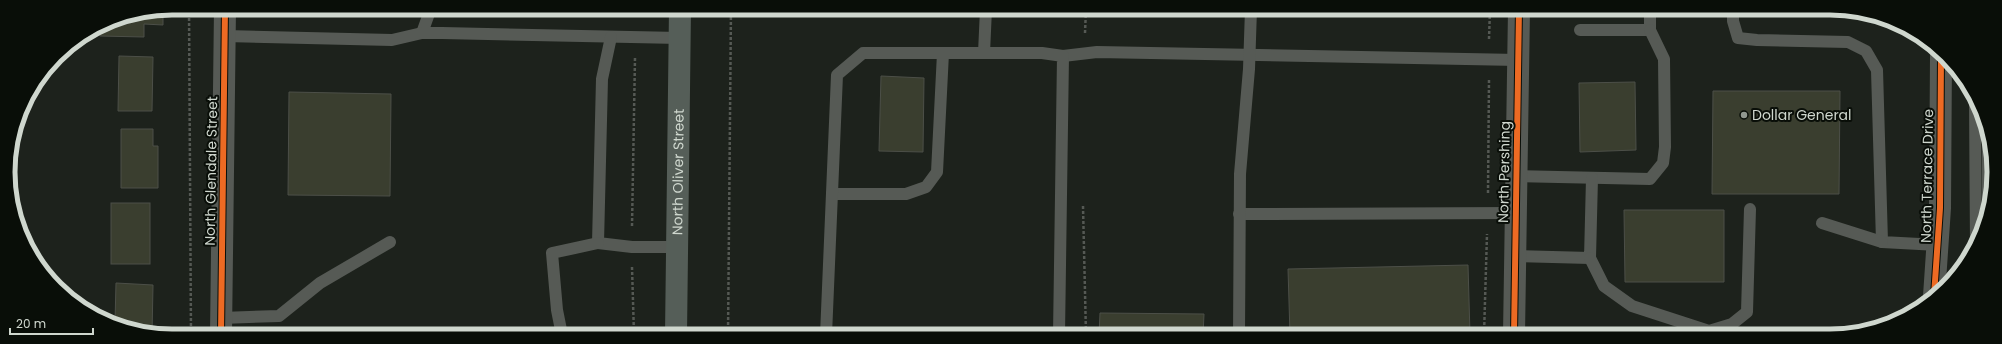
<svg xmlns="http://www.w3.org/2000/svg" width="2002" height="344" viewBox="0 0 2002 344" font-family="Poppins,sans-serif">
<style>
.building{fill:#3a3e2f;stroke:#4c4f48}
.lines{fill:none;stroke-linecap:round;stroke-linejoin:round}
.path{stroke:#555954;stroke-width:2.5;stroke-dasharray:3 2;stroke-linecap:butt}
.service{stroke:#565a55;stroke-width:12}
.minor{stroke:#565a55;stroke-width:22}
.secondary{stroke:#555e58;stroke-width:22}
.cycleway-casing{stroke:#090e08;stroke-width:8}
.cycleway{stroke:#ed6a23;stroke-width:6}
.poi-dot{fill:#919890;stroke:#090e08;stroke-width:1.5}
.labels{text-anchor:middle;stroke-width:4;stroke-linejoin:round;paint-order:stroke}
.poi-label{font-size:14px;fill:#cfd7ce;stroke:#090e08;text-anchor:start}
.street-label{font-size:14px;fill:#cfd7ce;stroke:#090e08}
.rim{fill:none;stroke:#cfd7ce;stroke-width:5}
</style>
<rect width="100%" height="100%" fill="#1d221c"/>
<g class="building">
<polygon points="163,10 163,25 144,24 144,37 100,36 100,27 109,20"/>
<polygon points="119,56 153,57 152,111 118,111"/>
<polygon points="881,76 924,78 923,152 879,151"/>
<polygon points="1635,82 1636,150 1580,152 1579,83"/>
<polygon points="1713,91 1840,91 1839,194 1712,194"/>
<polygon points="289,92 391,94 390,196 288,195"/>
<polygon points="121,129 153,129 153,146 158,146 158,188 121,188"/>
<rect x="111" y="203" width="39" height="61"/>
<polygon points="1624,210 1724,210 1724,282 1625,282"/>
<polygon points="1468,265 1470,335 1290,335 1288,269"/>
<polygon points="116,283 153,285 152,335 115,322"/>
<polygon points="1100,313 1204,314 1203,335 1099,335"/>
<polygon points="1560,329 1592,335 1559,335"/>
</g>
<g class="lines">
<g class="path">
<polyline points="189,8 191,335"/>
<polyline points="635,8 637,10 637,17"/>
<polyline points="1085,33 1086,9"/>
<polyline points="1489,39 1490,9"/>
<polyline points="1488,193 1489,80"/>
<polyline points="1083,206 1086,335"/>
<polyline points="632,226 635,58"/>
<polyline points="632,267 634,335"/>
<polyline points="728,335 731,8"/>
<polyline points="1484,335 1487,234"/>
</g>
<g class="service">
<polyline points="1733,9 1733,21 1738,38 1757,40 1848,42 1866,51 1877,70 1882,242 1938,245"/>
<polyline points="1580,30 1650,30 1650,9"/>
<polyline points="422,33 431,8"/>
<polyline points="225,36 392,40 422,33 442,33 680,38"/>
<polyline points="611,37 602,79 598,243 632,247 677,247"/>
<polyline points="984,53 986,9"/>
<polyline points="1063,56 1097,52 1518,60"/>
<polyline points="1975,102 1976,247"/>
<polyline points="1988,128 1988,207"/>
<polyline points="1516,176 1650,179 1663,163 1665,147 1664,59 1650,30"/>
<polyline points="832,194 906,194 926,187 937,172 943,53"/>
<polyline points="1239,214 1516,213"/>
<polyline points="1822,223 1882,242"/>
<polyline points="1515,256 1590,258 1592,178"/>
<polyline points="1590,258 1604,286 1632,306 1709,331 1732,324 1747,312 1750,209"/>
<polyline points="221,318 279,316 320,283 390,242"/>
<polyline points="562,335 557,310 552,253 598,243"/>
<polyline points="826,335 837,75 863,53 1042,53 1063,56 1059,335"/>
<polyline points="1239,335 1240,174 1249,69 1251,9"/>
</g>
<g class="minor">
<polyline points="1934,296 1940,208 1941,55"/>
<polyline points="221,335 225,8"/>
<polyline points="1514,335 1519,9"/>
</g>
<path class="secondary" id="s1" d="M676,335L680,8"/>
<g class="cycleway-casing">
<g id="cycleway">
<polyline points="1934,296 1940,208 1941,55"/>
<polyline points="221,335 225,8"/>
<polyline points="1514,335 1519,9"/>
</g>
</g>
<use href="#cycleway" class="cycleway"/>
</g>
<circle class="poi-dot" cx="1744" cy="115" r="4"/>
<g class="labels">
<g class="poi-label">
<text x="1752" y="120">Dollar General</text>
</g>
<g class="street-label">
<text transform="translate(211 171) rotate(-89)" y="5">North Glendale Street</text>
<text dy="5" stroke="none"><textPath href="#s1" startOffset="163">North Oliver Street</textPath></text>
<text transform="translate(1504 172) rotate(-89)" y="5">North Pershing</text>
<text transform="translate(1927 176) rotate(-89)" y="5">North Terrace Drive</text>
</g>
</g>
<path d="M0 0H2002V344H0ZM172 15H1830A157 157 0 0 1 1987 172V172A157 157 0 0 1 1830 329H172A157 157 0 0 1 15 172V172A157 157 0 0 1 172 15Z" fill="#090e08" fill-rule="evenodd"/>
<path class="rim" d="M172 15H1830A157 157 0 0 1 1987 172V172A157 157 0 0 1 1830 329H172A157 157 0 0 1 15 172V172A157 157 0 0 1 172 15Z"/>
<path d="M10 328v6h83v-6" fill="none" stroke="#cfd7ce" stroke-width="2"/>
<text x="16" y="328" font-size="12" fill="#cfd7ce" stroke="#090e08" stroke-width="3" paint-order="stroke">20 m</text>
</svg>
